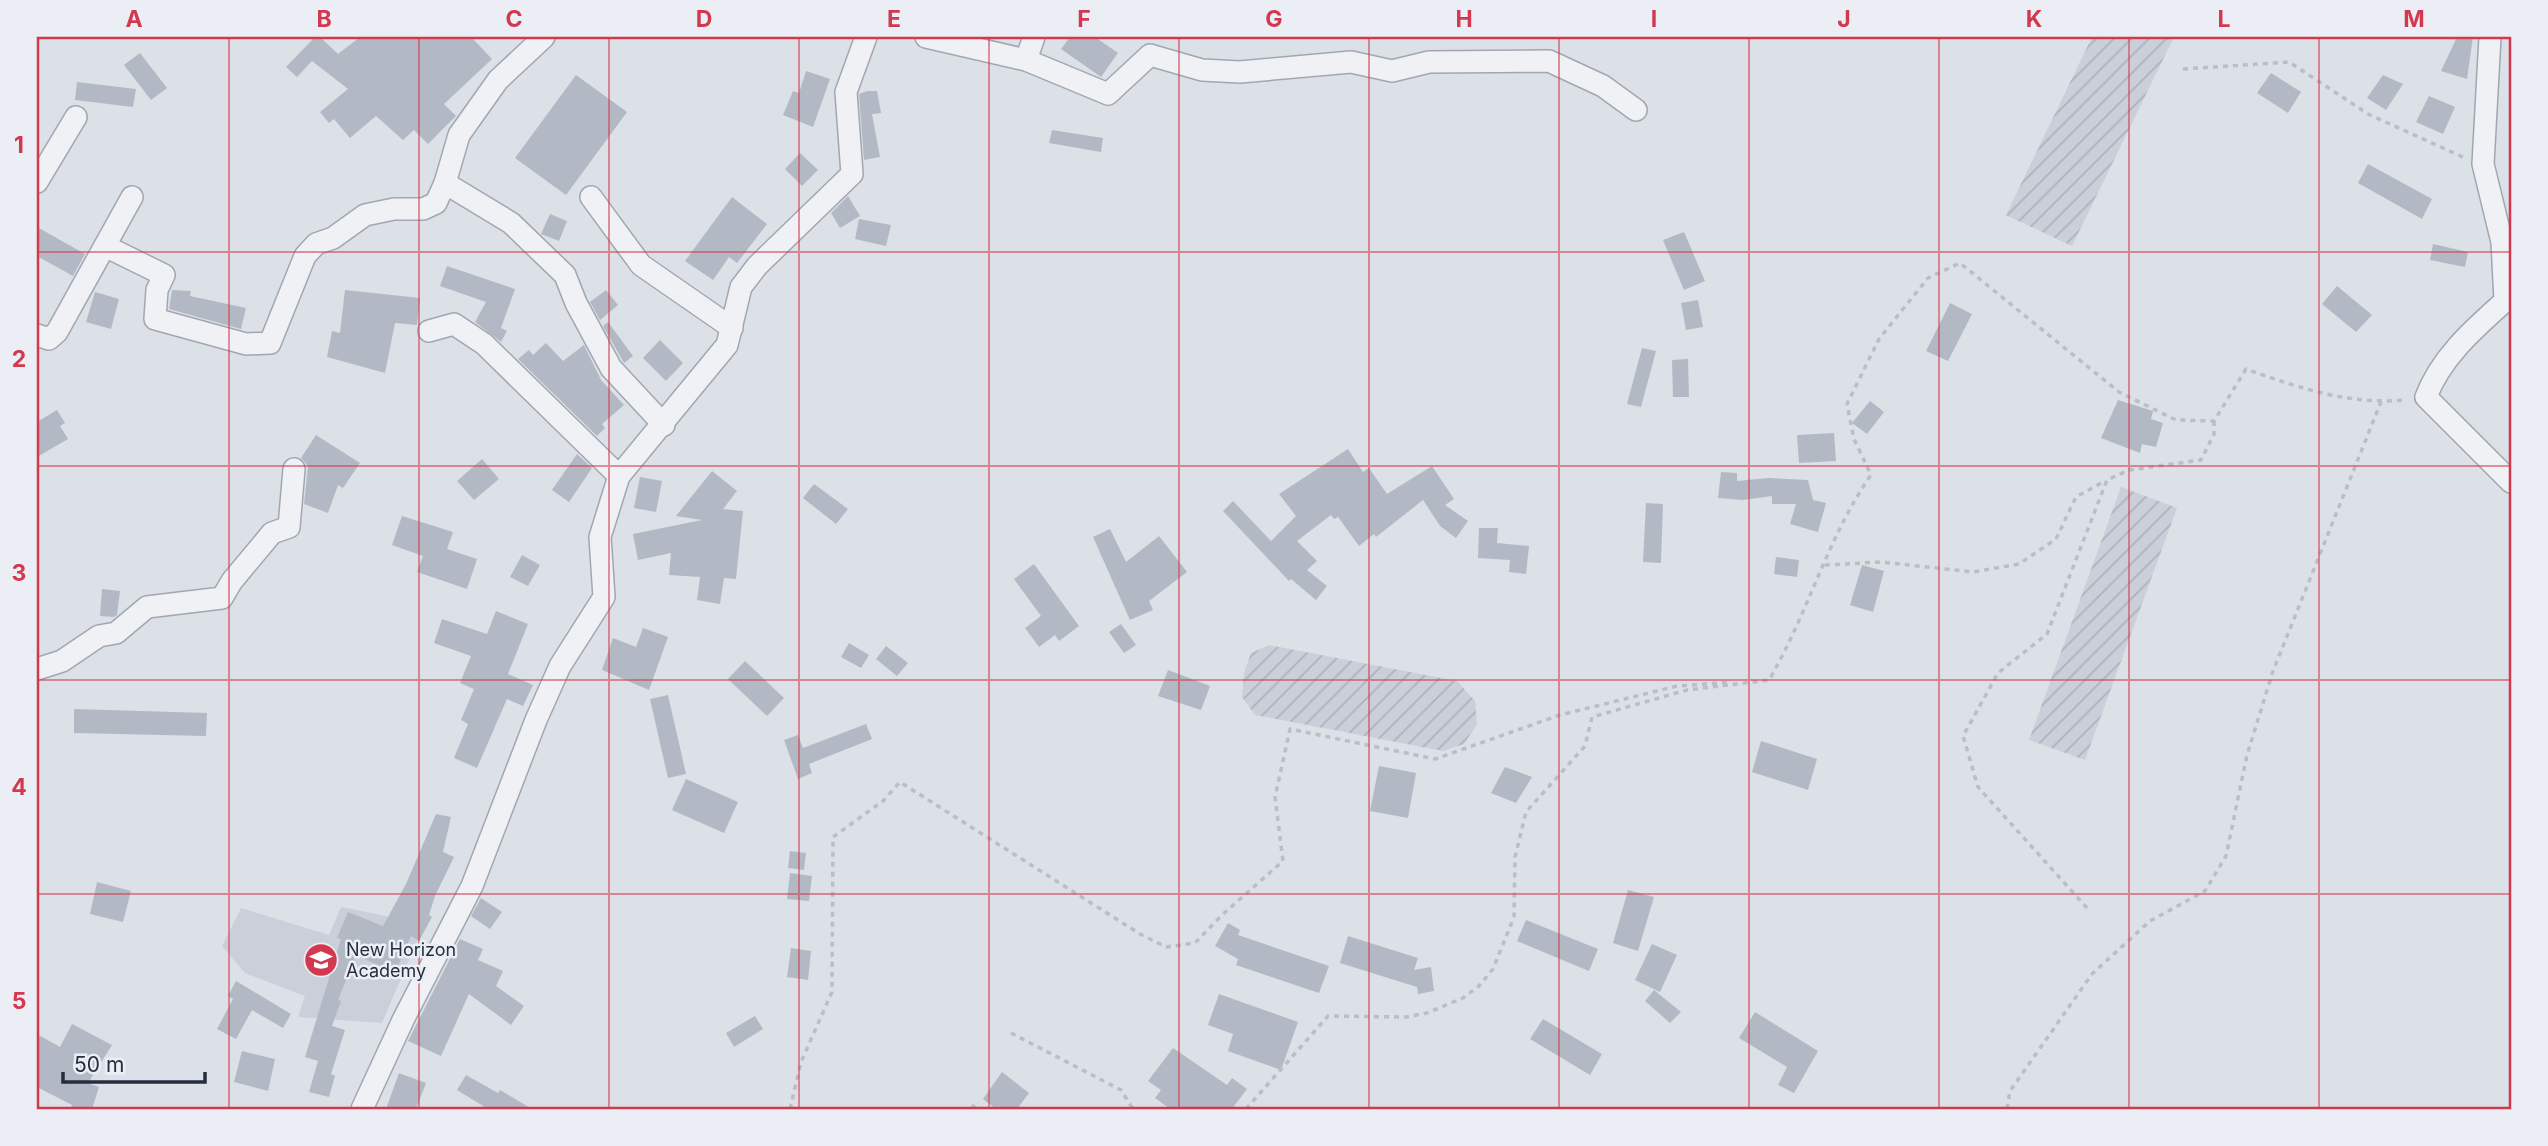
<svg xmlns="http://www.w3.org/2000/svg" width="2548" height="1146" viewBox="0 0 2548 1146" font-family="Inter,sans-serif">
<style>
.built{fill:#cacfd9}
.industrial{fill:url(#industrial-furrows)}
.building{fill:#b3b9c4}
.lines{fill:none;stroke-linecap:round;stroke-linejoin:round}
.minor-casing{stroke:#a1a7b1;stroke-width:24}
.path{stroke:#babec5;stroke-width:3.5;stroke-dasharray:5 5;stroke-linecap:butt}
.minor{stroke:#eff1f5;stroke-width:21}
.grid{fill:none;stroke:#d4384f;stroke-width:2;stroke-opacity:0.55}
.labels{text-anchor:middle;stroke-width:5;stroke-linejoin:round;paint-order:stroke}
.poi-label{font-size:18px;fill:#252e3e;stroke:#ebeff5;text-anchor:start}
.neatline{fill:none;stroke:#d4384f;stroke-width:2.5}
.grid-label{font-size:23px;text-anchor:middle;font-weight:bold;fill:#d4384f}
</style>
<defs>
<pattern id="industrial-furrows" width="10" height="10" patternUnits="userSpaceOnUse" patternTransform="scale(1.75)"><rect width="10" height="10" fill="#cacfd9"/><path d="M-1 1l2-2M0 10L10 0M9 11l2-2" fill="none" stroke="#adb2bb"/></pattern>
</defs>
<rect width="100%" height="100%" fill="#dce0e7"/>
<polygon class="built" points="341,907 386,916 420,934 382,1023 298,1017 305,996 245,973 222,946 241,908 329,935"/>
<g class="industrial">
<polygon points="2092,37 2174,37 2072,246 2006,215"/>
<polygon points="2121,487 2177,508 2085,760 2029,740"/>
<polygon points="1269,645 1457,681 1475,701 1477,724 1464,744 1443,751 1255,715 1242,697 1244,673 1251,653"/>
</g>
<g class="building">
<polygon points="315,37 320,37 338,54 360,37 471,37 492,59 444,104 456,116 428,144 414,130 403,140 376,116 350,138 334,119 329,123 320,112 348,89 312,61 297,77 286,67"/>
<polygon points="1070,37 1095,37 1118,53 1101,77 1061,49"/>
<polygon points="2457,37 2473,37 2467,79 2441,71"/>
<polygon points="140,53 167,88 151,100 124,65"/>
<polygon points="806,71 830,79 813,127 783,115 793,91 799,93"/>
<polygon points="2271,73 2301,92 2288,113 2257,93"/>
<polygon points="576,75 627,112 566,195 515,158"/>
<polygon points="2383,75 2403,84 2386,110 2367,98"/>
<polygon points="77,82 136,89 133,107 75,100"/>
<polygon points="867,91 877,91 881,113 872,114 880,157 864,160 859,94"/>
<polygon points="2429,96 2455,107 2443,134 2416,122"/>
<polygon points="1052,130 1103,138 1101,152 1049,143"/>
<polygon points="800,153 818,170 802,186 785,169"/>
<polygon points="2368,164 2432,199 2422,219 2358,183"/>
<polygon points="848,196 860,216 840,228 831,213"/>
<polygon points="732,197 767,224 737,263 729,257 713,280 685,261"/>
<polygon points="550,214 567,221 559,241 541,234"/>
<polygon points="859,219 891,225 886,246 855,239"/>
<polygon points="37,227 85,254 73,276 37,256"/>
<polygon points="1684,232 1705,281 1684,290 1663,240"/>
<polygon points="2433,244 2468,252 2465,267 2430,260"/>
<polygon points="447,266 515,289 501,328 507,331 501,342 475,322 486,302 440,286"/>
<polygon points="2337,286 2372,315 2356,332 2322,304"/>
<polygon points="172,290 191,291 190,296 246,308 241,329 169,309"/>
<polygon points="345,290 420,298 417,325 395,323 385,373 327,357 332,331 340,333"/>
<polygon points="606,290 618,305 600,320 590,302"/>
<polygon points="95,292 119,299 111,329 86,322"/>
<polygon points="1698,300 1703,327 1686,330 1681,303"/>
<polygon points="1950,303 1972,314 1948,361 1926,351"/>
<polygon points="608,322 633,356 624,363 603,326"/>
<polygon points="660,340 683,363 666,381 643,358"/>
<polygon points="546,343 563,361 584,345 601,380 624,405 602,424 605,428 597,436 518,359 529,350 533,355"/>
<polygon points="1642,348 1656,351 1641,407 1627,404"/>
<polygon points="1688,359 1689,397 1673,397 1672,360"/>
<polygon points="2118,400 2153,411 2151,419 2163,423 2156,447 2142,444 2140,453 2101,438"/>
<polygon points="1870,401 1884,412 1867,434 1852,423"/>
<polygon points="57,410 65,423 60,426 68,439 37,457 37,422"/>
<polygon points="1834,433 1836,461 1799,463 1797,435"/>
<polygon points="316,435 360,463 343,488 338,485 328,513 304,504 308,466 301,458"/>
<polygon points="1348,449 1363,472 1369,468 1387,494 1432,466 1454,499 1445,505 1468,521 1456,538 1440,526 1423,500 1376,537 1374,534 1359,546 1338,517 1334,519 1331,515 1297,541 1317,561 1307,570 1327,586 1316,600 1291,579 1289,581 1223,511 1233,501 1271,541 1296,516 1279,494"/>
<polygon points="577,454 592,468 569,502 552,490"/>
<polygon points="482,459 499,479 474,500 457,481"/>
<polygon points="712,471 737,491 723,509 743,511 736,579 724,578 720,604 697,600 700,577 669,575 671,553 638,560 633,534 702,520 676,516"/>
<polygon points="1721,472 1737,473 1737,481 1768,478 1808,480 1813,500 1826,503 1818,532 1790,524 1796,504 1772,504 1772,496 1743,500 1718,498"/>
<polygon points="640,477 662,481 656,512 634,508"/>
<polygon points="814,484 848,509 836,524 803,498"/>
<polygon points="1646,503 1663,504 1661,563 1643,562"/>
<polygon points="402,516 453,532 447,549 477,559 467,589 417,572 423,556 392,545"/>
<polygon points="1479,528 1498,528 1497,543 1529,546 1526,574 1509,572 1510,560 1478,558"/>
<polygon points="1110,529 1126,562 1159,536 1187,572 1149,601 1153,610 1130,620 1093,537"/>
<polygon points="522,555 540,565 528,586 510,577"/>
<polygon points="1776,557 1799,560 1797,577 1774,574"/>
<polygon points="1034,564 1079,626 1059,641 1055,635 1039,647 1025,628 1041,616 1014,579"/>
<polygon points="1862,565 1884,571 1873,612 1850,605"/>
<polygon points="102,589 120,591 117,615 114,617 100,616"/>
<polygon points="496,611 528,624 508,674 533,685 523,706 507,699 477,768 454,758 468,724 461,720 474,689 460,683 471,656 434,643 442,619 487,634"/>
<polygon points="1121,624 1136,645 1124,653 1109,632"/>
<polygon points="643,628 668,637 649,690 602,670 613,638 636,647"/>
<polygon points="849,643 869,655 861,668 841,657"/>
<polygon points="886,646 908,663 897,676 876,659"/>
<polygon points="745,661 784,698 767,716 728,679"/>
<polygon points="1168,670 1210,686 1201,710 1158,696"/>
<polygon points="668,695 686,774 668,778 650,699"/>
<polygon points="74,709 207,713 206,736 74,733"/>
<polygon points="866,724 872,739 809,764 812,773 798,779 784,740 798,735 803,748"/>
<polygon points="1761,741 1817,759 1808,790 1752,772"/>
<polygon points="1379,766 1416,773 1408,818 1370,811"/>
<polygon points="1505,767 1532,777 1516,803 1491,793"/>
<polygon points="686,779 738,802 724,833 672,810"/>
<polygon points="436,814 451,817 443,852 454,857 435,896 429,915 432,917 419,941 411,936 395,973 356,955 338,1000 341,1001 332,1026 345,1030 331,1074 335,1076 329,1097 309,1092 318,1061 305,1057 341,939 337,938 348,912 383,926 406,884"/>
<polygon points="790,851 806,853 804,870 788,868"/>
<polygon points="790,873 812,876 809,901 787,899"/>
<polygon points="97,882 131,891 123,922 90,914"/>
<polygon points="1628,890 1654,897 1638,951 1613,943"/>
<polygon points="481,898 502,912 490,929 471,916"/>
<polygon points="1526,920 1598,949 1589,971 1517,941"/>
<polygon points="1228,923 1240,930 1238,935 1329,966 1319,993 1236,965 1238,959 1215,946"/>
<polygon points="1348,936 1418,958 1414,970 1431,967 1434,991 1418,994 1417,987 1340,963"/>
<polygon points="460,939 483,949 478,960 503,971 496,986 524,1006 511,1025 469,994 441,1056 408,1041"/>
<polygon points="1652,944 1677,955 1660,992 1635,980"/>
<polygon points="791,948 811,951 808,980 787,977"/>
<polygon points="236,981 291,1014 283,1028 252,1010 236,1039 217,1029 233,999 228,996"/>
<polygon points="1654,990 1681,1012 1670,1023 1645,1001"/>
<polygon points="1219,994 1298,1022 1281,1070 1228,1051 1233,1034 1208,1025"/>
<polygon points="1755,1012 1818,1051 1794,1093 1778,1085 1787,1067 1739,1038"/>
<polygon points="755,1016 763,1029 734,1047 726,1033"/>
<polygon points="1543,1019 1602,1054 1590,1075 1530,1039"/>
<polygon points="72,1024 112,1045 88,1083 99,1087 92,1109 71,1109 72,1105 37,1087 37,1034 60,1047"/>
<polygon points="1173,1048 1227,1085 1232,1078 1247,1089 1232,1109 1170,1109 1155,1098 1161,1090 1148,1081"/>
<polygon points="242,1051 275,1059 268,1091 234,1082"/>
<polygon points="1002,1072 1029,1093 1017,1109 996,1109 983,1099"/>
<polygon points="399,1073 426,1083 416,1109 386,1109"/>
<polygon points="466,1075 498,1093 500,1090 532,1109 488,1109 457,1090"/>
</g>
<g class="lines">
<g class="minor-casing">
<g id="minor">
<polyline points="926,37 1026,60 1108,94 1150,55 1202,70 1240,72 1351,62 1392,71 1429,62 1549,61 1603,86 1636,110"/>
<path d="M2490,37L2483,164L2502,242L2505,301C2474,329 2441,357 2426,397L2511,482"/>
<polyline points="1026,60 1034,37"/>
<polyline points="37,182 76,117"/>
<polyline points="445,183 511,223 565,275 576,303 611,368 664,425"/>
<polyline points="591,197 641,265 732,328"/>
<polyline points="105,246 164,275 157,290 155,319 246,344 270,343 305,256 316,244 333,238 365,215 394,209 423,209 436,203 445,183 459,135 498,80 544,37"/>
<polyline points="429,331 454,324 484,344 619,476"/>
<polyline points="37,335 49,339 57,332 132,197"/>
<polyline points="37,669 62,661 99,636 116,633 147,607 222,598 232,581 272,533 289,527 294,469"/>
<polyline points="362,1109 403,1020 472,886 536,720 560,666 604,597 600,537 619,476 727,345 741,287 757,266 852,174 846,92 866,37"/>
</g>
</g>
<g class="path">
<polyline points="2183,69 2289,62 2368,114 2465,158"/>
<polyline points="1825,565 1881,562 1973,572 2019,564 2056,539 2076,497 2105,481"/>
<polyline points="2087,908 1978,787 1963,736 1998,673 2047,634 2107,480 2129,470 2201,460 2214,434 2214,421"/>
<polyline points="1011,1033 1121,1090 1133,1109"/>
<polyline points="972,1105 977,1109"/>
<polyline points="790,1109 801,1062 832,992 833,837 883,801 900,782 1140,934 1166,947 1195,943 1222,915 1283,861 1275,797 1290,729 1435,759 1560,715 1677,686 1732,682"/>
<path d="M1246,1109L1328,1016L1406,1017L1427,1013L1463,998L1479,986L1493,969L1514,917L1515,857L1526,812L1585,746L1592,717L1687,690L1769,680C1808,614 1827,538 1871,475L1854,439L1847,404L1879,339L1928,278L1960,263L2119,392L2176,420L2214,421L2246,369C2299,388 2349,405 2406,400"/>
<polyline points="2007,1109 2010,1091 2092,974 2150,921 2205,891 2226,856 2247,755 2273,671 2381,402"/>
</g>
<use href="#minor" class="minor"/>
</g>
<path class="grid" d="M229,37V1109M419,37V1109M609,37V1109M799,37V1109M989,37V1109M1179,37V1109M1369,37V1109M1559,37V1109M1749,37V1109M1939,37V1109M2129,37V1109M2319,37V1109M37,252H2511M37,466H2511M37,680H2511M37,894H2511"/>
<defs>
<g id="school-disc" transform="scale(1.75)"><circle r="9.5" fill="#d4384f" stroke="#ebeff5"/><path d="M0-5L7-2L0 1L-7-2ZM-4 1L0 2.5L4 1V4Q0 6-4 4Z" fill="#fff"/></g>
</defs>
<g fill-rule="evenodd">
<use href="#school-disc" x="321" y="960"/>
</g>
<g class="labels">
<g class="poi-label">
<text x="346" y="956">New Horizon<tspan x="346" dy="21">Academy</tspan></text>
</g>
</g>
<rect width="2548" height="1146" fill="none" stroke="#ebeff5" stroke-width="77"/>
<path d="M63 1072v10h142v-10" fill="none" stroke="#252e3e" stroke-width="3.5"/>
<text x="74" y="1072" font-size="21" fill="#252e3e" stroke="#ebeff5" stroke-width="5" paint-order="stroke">50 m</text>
<rect x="38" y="38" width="2472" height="1070" class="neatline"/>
<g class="grid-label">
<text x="134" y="27">A</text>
<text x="324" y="27">B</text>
<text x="514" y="27">C</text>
<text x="704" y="27">D</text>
<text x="894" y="27">E</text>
<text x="1084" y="27">F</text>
<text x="1274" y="27">G</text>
<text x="1464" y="27">H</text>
<text x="1654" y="27">I</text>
<text x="1844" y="27">J</text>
<text x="2034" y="27">K</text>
<text x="2224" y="27">L</text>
<text x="2414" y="27">M</text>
<text x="19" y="153">1</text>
<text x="19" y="367">2</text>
<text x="19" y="581">3</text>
<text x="19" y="795">4</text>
<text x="19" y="1009">5</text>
</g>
</svg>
